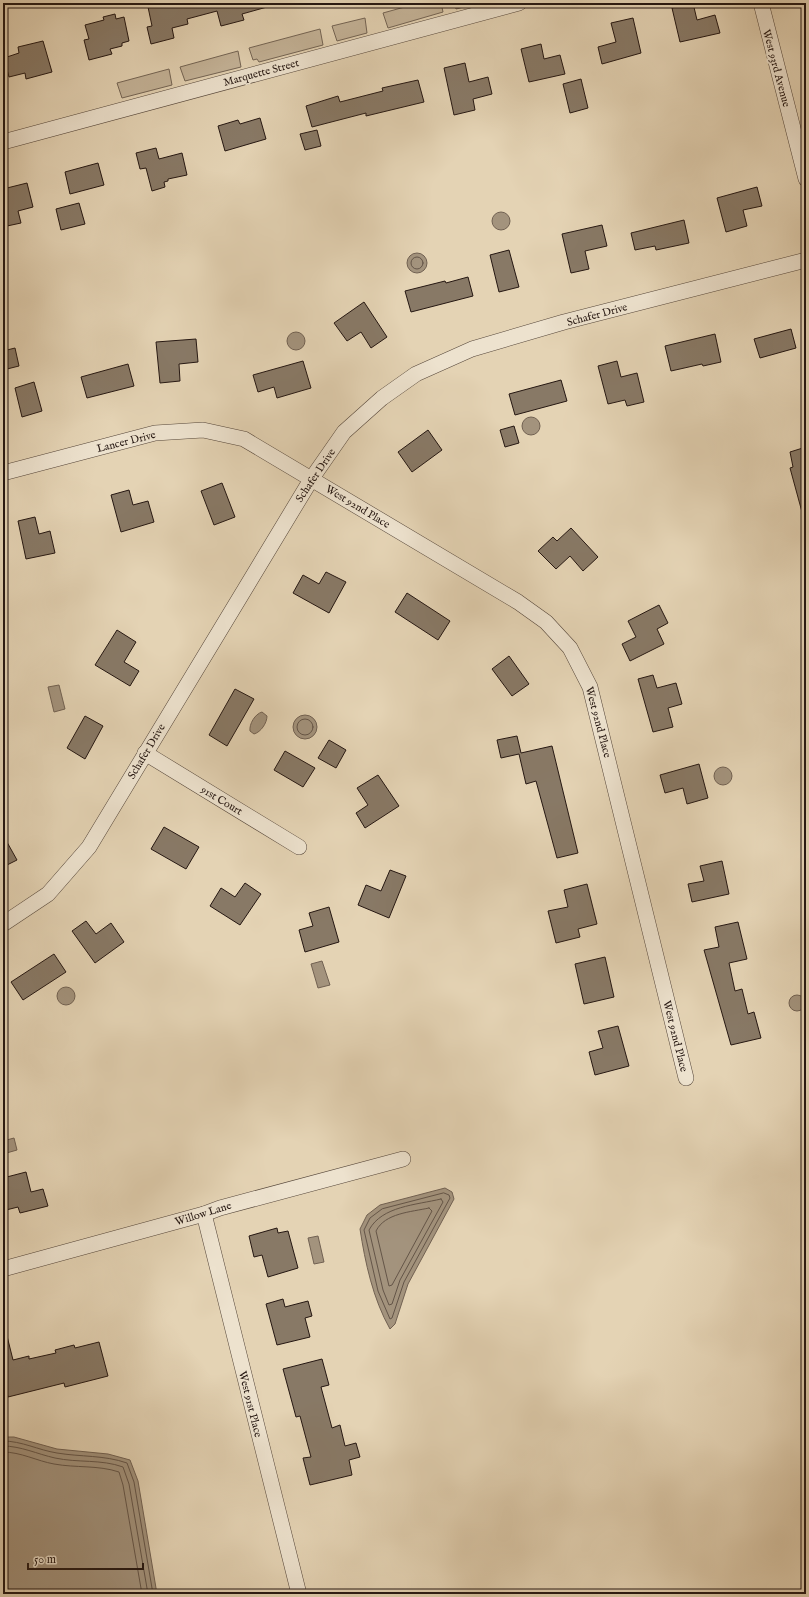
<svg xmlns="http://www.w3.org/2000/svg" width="809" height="1597" viewBox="0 0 809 1597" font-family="'IM FELL English',serif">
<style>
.green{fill:#c4b398;stroke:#746555}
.water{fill:#a3937d;stroke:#716152}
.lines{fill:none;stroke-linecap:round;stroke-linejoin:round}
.shore{stroke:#645548;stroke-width:1}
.building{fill:#887966;stroke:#251712}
.minor-casing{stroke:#55463a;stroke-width:16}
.minor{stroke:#ede2ce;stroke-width:15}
.labels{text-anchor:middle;stroke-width:3.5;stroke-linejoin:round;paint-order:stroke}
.street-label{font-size:11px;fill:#251712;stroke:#ede2ce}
</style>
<rect width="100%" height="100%" fill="#e4d3b4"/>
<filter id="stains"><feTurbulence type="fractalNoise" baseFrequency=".005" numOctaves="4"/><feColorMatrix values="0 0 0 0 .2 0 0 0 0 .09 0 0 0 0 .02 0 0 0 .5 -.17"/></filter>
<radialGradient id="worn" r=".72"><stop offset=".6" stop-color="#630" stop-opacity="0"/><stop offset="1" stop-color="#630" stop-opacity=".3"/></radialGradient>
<g class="green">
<polygon points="419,3 441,3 443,12 388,28 383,13"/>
<polygon points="454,3 480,3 456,9"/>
<polygon points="365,18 367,33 337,41 332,26"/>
<polygon points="320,29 323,45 259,62 257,59 253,60 249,48"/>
<polygon points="238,51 241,67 185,81 180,67"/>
<polygon points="169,69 172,85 122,98 117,83"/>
</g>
<g class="water">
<circle cx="501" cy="221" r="9"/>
<circle cx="417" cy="263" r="10"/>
<circle cx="296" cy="341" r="9"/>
<circle cx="531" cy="426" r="9"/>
<polygon points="59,685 65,709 54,712 48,687"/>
<path d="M262,712L267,716C267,723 261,732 254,734L250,731C249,724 255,714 262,712Z"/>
<circle cx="305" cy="727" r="12"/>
<circle cx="723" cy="776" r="9"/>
<polygon points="322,961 330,985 318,988 311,964"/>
<circle cx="66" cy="996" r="9"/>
<circle cx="797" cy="1003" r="8"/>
<polygon points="14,1138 17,1150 3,1154 3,1141"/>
<path d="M445,1188L452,1192L454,1199L408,1284L395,1324L390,1329C373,1299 365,1262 360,1229L367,1215L380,1205Z"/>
<polygon points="318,1236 324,1262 314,1264 308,1238"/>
<polygon points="3,1437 14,1437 57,1449 108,1454 130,1460 138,1481 157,1594 3,1594"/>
</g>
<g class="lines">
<g class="shore">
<circle cx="417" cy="263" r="6"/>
<circle cx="305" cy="727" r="8"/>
<polygon points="444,1193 449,1195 450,1198 404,1282 392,1318 390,1319 378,1291 364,1230 370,1218 382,1209"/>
<path d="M441,1199L443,1202L400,1280L392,1304L389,1305L383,1290L369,1230C382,1206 416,1205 441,1199Z"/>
<path d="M429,1208L432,1211L392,1285L389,1286L376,1231C385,1213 411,1212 429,1208Z"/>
<path d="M3,1441C22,1441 38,1450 57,1453C81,1457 104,1455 127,1463L134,1482L153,1594"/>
<path d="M3,1446C21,1446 37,1454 55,1458C78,1463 101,1459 123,1467L129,1484L148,1594"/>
<path d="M3,1452C21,1452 37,1461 54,1464C76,1468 98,1465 119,1472L123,1485L142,1594"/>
</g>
</g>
<g class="building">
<polygon points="164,3 266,3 267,7 242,14 244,20 221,26 217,11 187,19 188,24 172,28 174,38 151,44 147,27 152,26 148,7"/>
<polygon points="693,3 697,20 715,15 720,33 680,42 672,8"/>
<polygon points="115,14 116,19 124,17 129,41 122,43 122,46 110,49 112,54 89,60 84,40 89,39 85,25 104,20 103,17"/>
<polygon points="633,18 641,53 602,64 598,47 616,42 611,23"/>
<polygon points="43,41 52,72 26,79 25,73 9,77 4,58 19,53 18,47"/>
<polygon points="541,44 544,59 560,55 565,74 529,82 521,49"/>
<polygon points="465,63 469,82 488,77 492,94 473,99 475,110 454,115 444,68"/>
<polygon points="581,79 588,108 570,113 563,84"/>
<polygon points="418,80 424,102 366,116 366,113 312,127 306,106 338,96 340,102 383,91 382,88"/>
<polygon points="260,118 266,139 225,151 218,126 238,120 240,124"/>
<polygon points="317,130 321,146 305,150 300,134"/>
<polygon points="156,148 159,159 182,153 187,175 168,179 168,181 164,182 165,187 152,191 146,168 140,169 136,153"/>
<polygon points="98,163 104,185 70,194 65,172"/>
<polygon points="27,183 33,207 18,211 21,223 7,226 3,211 3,191 7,190 7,188"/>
<polygon points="757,187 762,206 743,210 747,226 726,232 717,198"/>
<polygon points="79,203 85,224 61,230 56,209"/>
<polygon points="684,220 689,243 656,250 655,246 635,250 631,233"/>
<polygon points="602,225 607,246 585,251 589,269 571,273 562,234"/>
<polygon points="509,250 519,287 499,292 490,255"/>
<polygon points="468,277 473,296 411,312 405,291 445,281 446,283"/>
<polygon points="364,302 387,337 371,348 361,332 347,341 334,323"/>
<polygon points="791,329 796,348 760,358 754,339"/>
<polygon points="715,334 721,362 703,366 702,364 671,371 665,346"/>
<polygon points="196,339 198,362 179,364 180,381 160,383 156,342"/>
<polygon points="15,348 19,366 3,370 3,351"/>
<polygon points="303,361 311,388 277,398 274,387 258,392 253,375"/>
<polygon points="617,361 621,377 637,373 644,402 627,406 625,400 608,404 598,366"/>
<polygon points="128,364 134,386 87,398 81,377"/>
<polygon points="561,380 567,401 515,415 509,394"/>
<polygon points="34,382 42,411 22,417 15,388"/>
<polygon points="514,426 519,443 505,447 500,430"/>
<polygon points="428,430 442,450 412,472 398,452"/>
<polygon points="806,447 806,511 802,512 790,468 793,467 790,452"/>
<polygon points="222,483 235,517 214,525 201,491"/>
<polygon points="129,490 133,505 148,501 154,522 121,532 111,495"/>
<polygon points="35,517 39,534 50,531 55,553 26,559 18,521"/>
<polygon points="571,528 598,557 583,571 570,556 556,569 538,551 553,537 557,541"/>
<polygon points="326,572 346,582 329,613 293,593 303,575 319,584"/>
<polygon points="407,593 450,621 438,640 395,612"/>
<polygon points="659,605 668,623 657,629 664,644 630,661 622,644 636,637 628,621"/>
<polygon points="117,630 136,642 124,662 139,671 130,686 95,665"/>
<polygon points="509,656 529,684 512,696 492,669"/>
<polygon points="653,675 657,688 676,683 682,704 668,708 673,727 653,732 638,679"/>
<polygon points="235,689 254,699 227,746 209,735"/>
<polygon points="85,716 103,726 85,759 67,748"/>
<polygon points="517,736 521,753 552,746 578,853 557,858 536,781 526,784 519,754 501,758 497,740"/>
<polygon points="329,740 346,750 336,768 318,758"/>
<polygon points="285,751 315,768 303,787 274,770"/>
<polygon points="699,764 708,798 687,804 683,788 665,793 660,775"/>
<polygon points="378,775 399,806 365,828 356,813 368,805 357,788"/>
<polygon points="164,827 199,847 186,869 151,849"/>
<polygon points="3,835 17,860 3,867"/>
<polygon points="722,861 729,894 692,902 688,884 704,881 700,866"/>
<polygon points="390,870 406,876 389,918 358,905 366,885 381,891"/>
<polygon points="245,883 261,894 240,925 210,906 221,888 235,897"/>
<polygon points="587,884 597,924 578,929 580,937 556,943 548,911 568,907 564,890"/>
<polygon points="329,907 339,942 305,952 299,930 313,926 309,913"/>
<polygon points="86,921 96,934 111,923 124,942 95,963 72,931"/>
<polygon points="738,922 747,959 729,963 735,991 742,989 748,1014 754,1012 761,1038 731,1045 704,950 719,947 715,927"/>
<polygon points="54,954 66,972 23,1000 11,982"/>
<polygon points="605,957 614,997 584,1004 575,964"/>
<polygon points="618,1026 629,1066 595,1075 589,1052 603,1048 598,1031"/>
<polygon points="26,1172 31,1192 43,1189 48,1206 20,1213 18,1207 6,1210 3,1199 3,1178"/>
<polygon points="277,1228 278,1233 288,1231 298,1268 268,1277 262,1255 254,1257 249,1236"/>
<polygon points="283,1299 285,1307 308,1301 312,1316 305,1318 310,1337 277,1345 266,1304"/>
<polygon points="7,1336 13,1360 29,1356 29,1359 56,1353 55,1350 74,1345 75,1348 99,1342 108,1376 65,1387 64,1383 8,1397 7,1392 3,1393 3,1337"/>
<polygon points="322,1359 329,1385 321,1387 332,1428 340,1425 345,1446 356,1443 360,1457 349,1460 352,1475 310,1485 303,1458 311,1457 300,1416 296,1417 283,1369"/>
</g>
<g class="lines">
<g class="minor-casing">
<g id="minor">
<polyline points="761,3 806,179"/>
<polyline points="3,142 519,3"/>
<polyline points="3,473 155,433 203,430 244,439 518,602 546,622 570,648 590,687 686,1078"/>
<polyline points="145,753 299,847"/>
<polyline points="3,924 48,894 89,847 312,478 344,432 382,398 416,374 472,349 564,322 806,260"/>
<polyline points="204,1214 299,1594"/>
<polyline points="3,1269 204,1214 220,1208 403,1159"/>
</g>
</g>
<use href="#minor" class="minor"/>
</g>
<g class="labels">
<g class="street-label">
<text transform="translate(777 68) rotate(75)" y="4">West 93rd Avenue</text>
<text transform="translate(261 72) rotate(-15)" y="4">Marquette Street</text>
<text transform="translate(597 314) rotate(-15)" y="4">Schafer Drive</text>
<text transform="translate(126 441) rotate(-14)" y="4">Lancer Drive</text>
<text transform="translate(315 475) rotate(-56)" y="4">Schafer Drive</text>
<text transform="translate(358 506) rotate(31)" y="4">West 92nd Place</text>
<text transform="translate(599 722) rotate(75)" y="4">West 92nd Place</text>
<text transform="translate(146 751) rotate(-59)" y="4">Schafer Drive</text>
<text transform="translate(222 800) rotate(31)" y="4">91st Court</text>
<text transform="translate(676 1036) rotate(76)" y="4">West 92nd Place</text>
<text transform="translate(203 1213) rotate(-17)" y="4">Willow Lane</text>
<text transform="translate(251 1404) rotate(76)" y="4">West 91st Place</text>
</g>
</g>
<rect width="809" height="1597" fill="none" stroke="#e4d3b4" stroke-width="16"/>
<rect x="4" y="4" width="801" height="1589" fill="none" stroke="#251712" stroke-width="2"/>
<rect x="8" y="8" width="793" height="1581" fill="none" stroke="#251712"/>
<path d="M28 1563v6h115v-6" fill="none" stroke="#251712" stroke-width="2"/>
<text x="34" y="1563" font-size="12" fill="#251712" stroke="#ede2ce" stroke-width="3" paint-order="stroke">50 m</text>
<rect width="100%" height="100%" filter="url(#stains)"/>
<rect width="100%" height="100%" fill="url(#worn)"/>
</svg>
